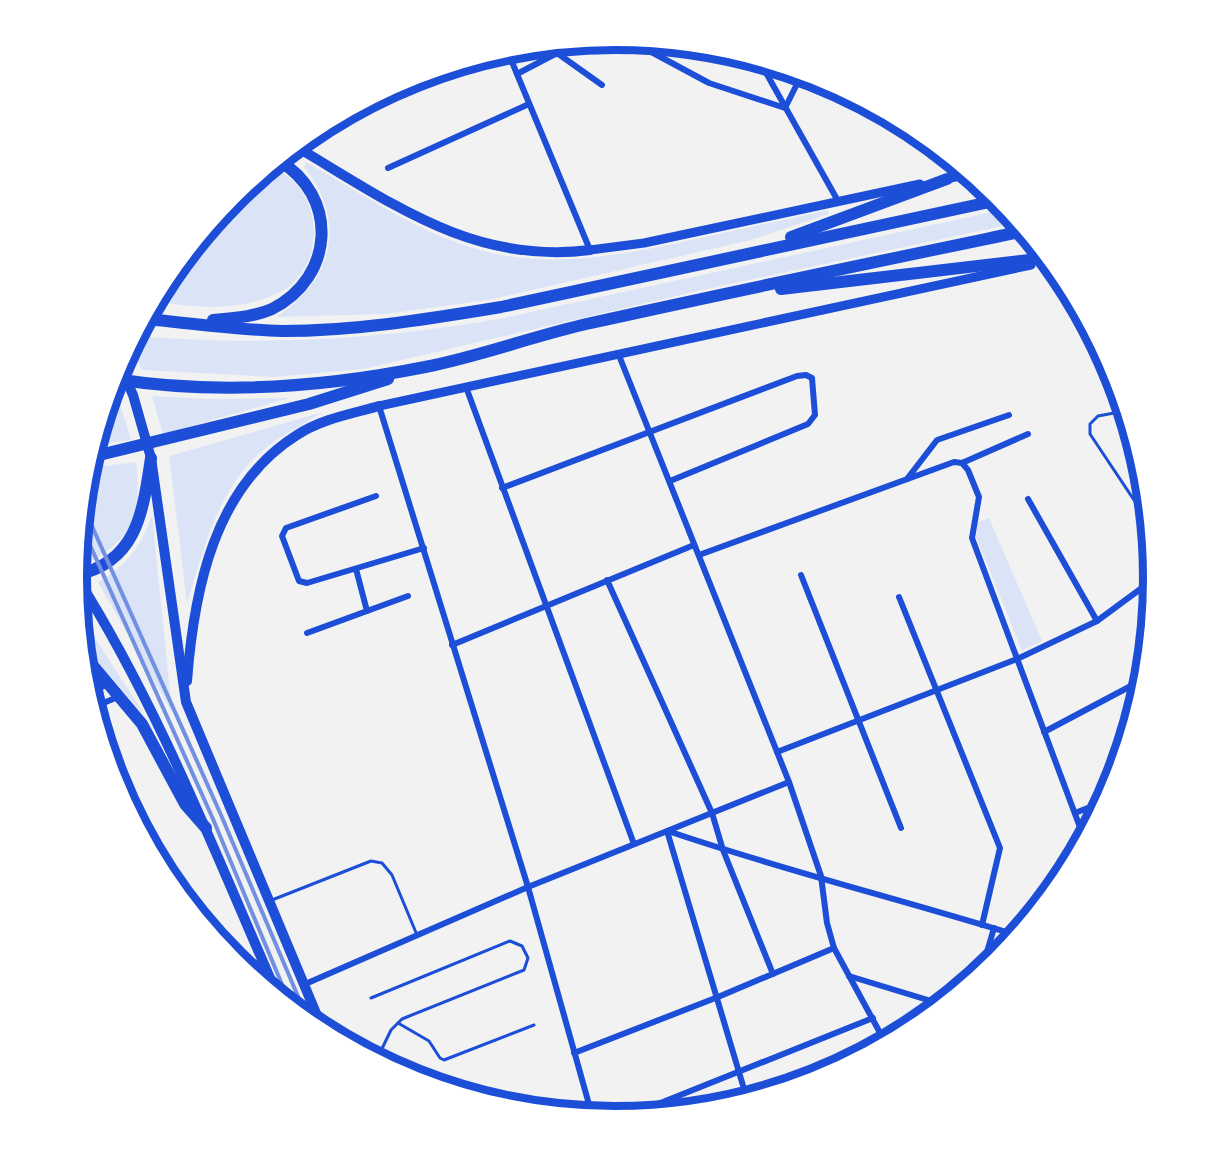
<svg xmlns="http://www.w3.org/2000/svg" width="1230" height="1156" viewBox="0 0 1230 1156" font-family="'PT Sans',sans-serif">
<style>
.green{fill:#dbe4f7}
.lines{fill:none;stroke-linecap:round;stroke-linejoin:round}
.service{stroke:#1d4ed8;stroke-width:3}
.minor{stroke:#1d4ed8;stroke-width:6}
.secondary{stroke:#1d4ed8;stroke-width:9}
.primary{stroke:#1d4ed8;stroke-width:10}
.motorway{stroke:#1d4ed8;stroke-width:12}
.rail{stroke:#7290e2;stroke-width:4}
.rim{fill:none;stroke:#1d4ed8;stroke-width:8}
</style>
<rect width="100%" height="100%" fill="#f2f2f2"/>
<g class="green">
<path d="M306,162C356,190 405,224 458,243C538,273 619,256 700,238C743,229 785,219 828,210L829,214L751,240L488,300L385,314L276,317C333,280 348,222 304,167Z"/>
<path d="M271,166C283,173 295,181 302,192C324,226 315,277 276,294C237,312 196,308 155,301C183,249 226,203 271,166Z"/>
<path d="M1006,209L1017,223L702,290L363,369L274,377L142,370L131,345L136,336C258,346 378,340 499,319Z"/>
<polygon points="111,393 117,394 131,440 95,445"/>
<polygon points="152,396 208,399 290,398 163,434"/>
<path d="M323,412C303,425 279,436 261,452C218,489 203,551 187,603L169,456Z"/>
<path d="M136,462C142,515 134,538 86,564L79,552L88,468Z"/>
<path d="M152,515L172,712L98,582C126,566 142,546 152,515Z"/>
<polygon points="989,518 1042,641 1022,651 976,537 978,522"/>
<polygon points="80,615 146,717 83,645"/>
</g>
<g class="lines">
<g class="service">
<polyline points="1125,411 1098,416 1090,424 1090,434 1148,521"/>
<polyline points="272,900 371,861 382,863 392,875 417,935"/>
<polyline points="371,998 510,941 522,946 528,958 524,970 402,1019 391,1030 377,1059"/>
<polyline points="398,1023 429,1041 440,1058 444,1060 534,1025"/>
</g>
<g class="minor">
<polyline points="629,40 709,83 785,108 802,74"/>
<polyline points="507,50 590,250"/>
<polyline points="557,53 602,85"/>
<polyline points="760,62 838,201"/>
<polyline points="517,74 576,43"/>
<polyline points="388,168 529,104"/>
<polyline points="618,353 789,782 821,876 827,923 834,948 885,1042"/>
<polyline points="466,387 634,844"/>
<polyline points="379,406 528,887 592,1115"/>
<polyline points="962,463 968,470 979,497 972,538 1084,838"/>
<polyline points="907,479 937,440 1009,415"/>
<polyline points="502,488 797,376 806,375 812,378 815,415 808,424 670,481"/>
<polyline points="376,496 286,528 282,536 299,581 307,583 424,548"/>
<polyline points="1028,499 1097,621"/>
<polyline points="699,555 954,462 962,463 1028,434"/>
<polyline points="801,575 901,828"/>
<polyline points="607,580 712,813 723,850 773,974"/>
<polyline points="899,597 1000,848 982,925"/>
<polyline points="367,611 408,596"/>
<polyline points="307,633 367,611 356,569"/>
<polyline points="452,645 694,545"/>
<polyline points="89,692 109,684"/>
<polyline points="94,707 120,696"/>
<polyline points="1044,732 1144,679"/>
<polyline points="777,752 1017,659 1097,621 1154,579"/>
<polyline points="1075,813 1103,802"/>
<polyline points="667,831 747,1099"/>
<path d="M668,831C782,870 900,899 1016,935"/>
<polyline points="981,972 994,928"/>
<polyline points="849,976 941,1004"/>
<polyline points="303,985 528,887 789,782"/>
<polyline points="574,1053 718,997 834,948"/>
<polyline points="628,1116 873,1018"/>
</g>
<g class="secondary">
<polyline points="942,180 968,174"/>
<polyline points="590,250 644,243 920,184"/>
<polyline points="379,406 1031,265"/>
</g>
<g class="primary">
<path d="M295,146C390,202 473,265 590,250"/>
<polyline points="120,366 133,395 151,458 186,702 323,1030"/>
<path d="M76,576C159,707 215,853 277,994"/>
<path d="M187,681C194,590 214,487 297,435C321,419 351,414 379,406"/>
</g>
<g class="motorway">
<polyline points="791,237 947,179"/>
<polyline points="781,289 1046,258"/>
<path d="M145,319C191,323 237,330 282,331C356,331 428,319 501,307L999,200"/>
<path d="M213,320C233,318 254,317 272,309C335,277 339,196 278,160"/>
<path d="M115,379C216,395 325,387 425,367C481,356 536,335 591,323C735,291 880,261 1024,231"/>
<polyline points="91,457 309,404 388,379"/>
<path d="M76,575C138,562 143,510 151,458"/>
<polyline points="84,655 142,724 185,804 206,828"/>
</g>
<g class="rail">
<polyline points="83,506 221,815 308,1020"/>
<polyline points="81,525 213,819 291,1006"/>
</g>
</g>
<path d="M0 0H1230V1156H0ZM87 578a528 528 0 1 1 1056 0a528 528 0 1 1-1056 0Z" fill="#fff" fill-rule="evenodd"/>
<path class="rim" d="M87 578a528 528 0 1 1 1056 0a528 528 0 1 1-1056 0Z"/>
</svg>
